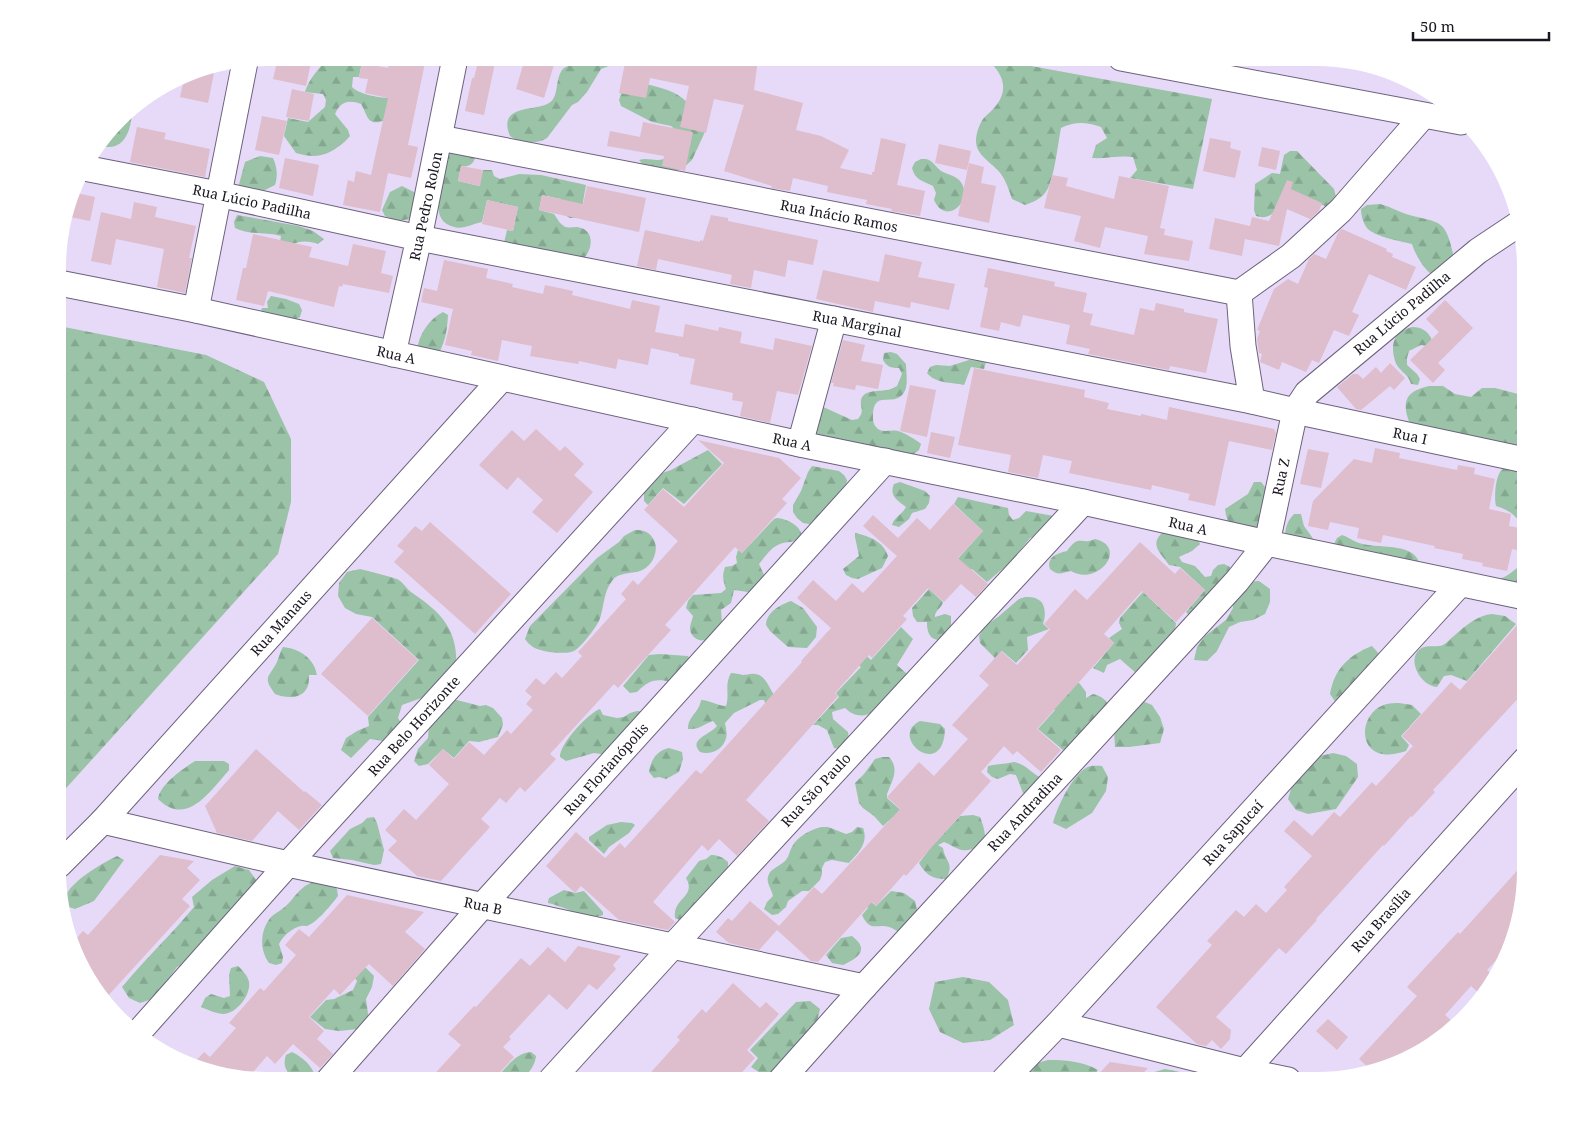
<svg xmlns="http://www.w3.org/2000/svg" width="1583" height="1138" viewBox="0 0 1583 1138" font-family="'Noto Serif',serif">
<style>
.forest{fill:url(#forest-firs)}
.building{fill:#debdcd}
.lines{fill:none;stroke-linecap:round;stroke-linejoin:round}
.minor-casing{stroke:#6d627d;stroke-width:27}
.minor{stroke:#fff;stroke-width:25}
.labels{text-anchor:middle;stroke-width:5;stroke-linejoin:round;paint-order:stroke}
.street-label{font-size:14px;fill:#1a1620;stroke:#fff}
</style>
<defs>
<pattern id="forest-firs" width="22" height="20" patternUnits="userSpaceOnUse" patternTransform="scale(1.25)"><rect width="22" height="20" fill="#9ac3a7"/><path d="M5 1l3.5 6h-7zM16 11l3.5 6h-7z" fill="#84a78f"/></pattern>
</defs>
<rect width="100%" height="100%" fill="#e6daf8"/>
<g class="forest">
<path d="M328,58L348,61L349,58H386V61L383,63L362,62L359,77H353L352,87C360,95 380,98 392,98L383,121C366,126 368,115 361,104C348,99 340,102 335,114L348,130L350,136C345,142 341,145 335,149C321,158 311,157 296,153L284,136L288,118L308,122L325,107L326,100L323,94L305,92C309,78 320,68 328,58Z"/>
<path d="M598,58H619L614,64L601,69L587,92L578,102L572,105L547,138C537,145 520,143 510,136C497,104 534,112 549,103C560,97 554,77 564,68C570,63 588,66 598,65Z"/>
<path d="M992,58H1003L1020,64L1212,99L1193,189L1130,178L1137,170L1133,157C1119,155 1106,159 1092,158L1096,145L1107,138L1101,127C1086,122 1075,121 1061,128C1058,142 1054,183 1045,193C1039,200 1033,202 1025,205L1012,199C1009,190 1006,181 1001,174C993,163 976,156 976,141C976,134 979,125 983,119C986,115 991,112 994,108C1007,93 1006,79 992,64Z"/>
<path d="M641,83C679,92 685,94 705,128L704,134L692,160L682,169L668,171L646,168L639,160C648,157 655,162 664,159L677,131L671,126L652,122L621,106L619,100L623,88Z"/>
<path d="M132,108C132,127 126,152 102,146L129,110Z"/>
<path d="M1290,151H1297L1334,189L1337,201L1327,207L1288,190C1281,203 1274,222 1256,216L1254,210L1255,184L1272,173L1280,174L1284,155Z"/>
<path d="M452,152L474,155L475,158C473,165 468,167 461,166L458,181L479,186L483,170H492L494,176L500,179L519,174L541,175L586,185L580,218H570L559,212L561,199L542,195L539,210L554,214L560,223L565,227C569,228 573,227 577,227C595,229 593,249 584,258L504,243L507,230L513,231L518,207L487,200L482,222C471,224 462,231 451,226C445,224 440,219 439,212C437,199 441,159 452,152Z"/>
<path d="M260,156L273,158C277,167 278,175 275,185L257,194L238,188L245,162Z"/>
<path d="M921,159C934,158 933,166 943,172C949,175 956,176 960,181C975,200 946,227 934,200L936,193L933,186C923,181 915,180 912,168L915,162Z"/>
<polygon points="402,186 414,192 419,205 417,218 397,221 385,216 382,210 390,192"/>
<path d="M1380,204C1389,206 1397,211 1406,214C1441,224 1445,217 1454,257L1433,275C1424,270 1415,254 1412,244C1400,241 1375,237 1367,228C1363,223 1361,215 1361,209L1367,205Z"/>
<path d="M237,215L299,226L313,231L324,239L318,244C299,238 296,244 279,249L281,236C266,232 248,235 235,228L234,222Z"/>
<polygon points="271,296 286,299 299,304 302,310 300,317 294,320 260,314 262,308 268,308 267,302"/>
<path d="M443,312L448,315C447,330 446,339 439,353L417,350C419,334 429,319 443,312Z"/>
<polygon points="59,326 206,355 264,382 291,439 291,502 278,554 59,796"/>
<path d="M1412,327C1422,327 1428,331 1432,340L1428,346L1421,345L1409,351L1407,358V365L1417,374L1420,379L1418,385L1411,384C1409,376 1404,374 1399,368C1396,365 1395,361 1394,357C1391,341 1395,332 1412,327Z"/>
<path d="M891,352L897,354L906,364C906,373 909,387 903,394C893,407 873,389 873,416C873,420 873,424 876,427C881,434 891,429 898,431C903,432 917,440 921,444L919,450L914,454L900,455L842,439L809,436L821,406L852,420L858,419C865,411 860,409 861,400C864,389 878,392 886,390C890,390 893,388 897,386L902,374L899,368C891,368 887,367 883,360L884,353Z"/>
<path d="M969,360L983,361L986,362L984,369L971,367L964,385C951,382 936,384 927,373L930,367L936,365L950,366Z"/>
<path d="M1429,386H1443L1455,394L1471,397L1482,388H1495L1522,395L1525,397V452L1410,424C1401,401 1406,391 1429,386Z"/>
<polygon points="708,450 722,464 684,504 663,488 648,505 644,501 644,488 651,477 671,470"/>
<polygon points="812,466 839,471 844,475 847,480 845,493 816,522 809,524 803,523 797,518 793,512 793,505 801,491 808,472"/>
<path d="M1512,468L1525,471L1524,521L1518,520C1512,512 1505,509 1496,506C1494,498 1495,474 1503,469C1504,468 1510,468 1512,468Z"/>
<path d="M900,482L925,491L930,496L929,503L925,509L912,513L909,519L899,527L892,525C895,516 901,516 906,507C897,500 889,496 894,484Z"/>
<polygon points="1254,482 1261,482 1269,492 1262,530 1230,527 1226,515 1225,509 1248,494"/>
<polygon points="958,497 1008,508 1009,515 1013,520 1019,518 1026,511 1054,516 1036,536 1030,538 1013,560 987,582 972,569 963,578 946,572 983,531 954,504"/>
<path d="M1294,514H1301L1304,526L1312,537L1315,543L1285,538C1285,529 1287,521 1294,514Z"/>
<path d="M777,518C788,519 799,525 802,535C794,545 790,540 780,544C771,547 765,557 759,564L764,575L755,593L734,590L731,603L721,610L722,623C718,628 714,636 708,639C701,643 690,638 690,628C690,625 692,620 693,616L686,608L688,601L693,595L721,593L726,589C723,580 722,576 725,567L732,566L737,563L736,557L738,550L742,553L774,519Z"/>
<path d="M635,530C642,530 648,531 652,537C661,548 653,567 640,571C631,574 618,572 612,581C603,592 604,609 599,621C594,630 582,646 574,651C566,655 540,652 533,647C530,645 527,642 525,639L530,626L597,558L619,542L624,536Z"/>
<path d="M1163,532L1197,538L1200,544L1192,551L1179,557L1182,562L1195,566L1205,577L1211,576L1213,570L1218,565L1224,564L1230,567L1225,587L1192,618L1186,612L1205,590L1180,567L1169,565C1162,554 1148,545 1163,532Z"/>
<path d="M855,533C869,536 883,541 888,556L882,568L858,579L852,578L846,575L843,569L859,556L855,537Z"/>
<path d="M1342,535C1348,537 1353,541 1359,543C1377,549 1412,542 1419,562L1334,544L1337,538Z"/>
<path d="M1095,539C1129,547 1098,587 1071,571C1062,573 1058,576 1050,569C1046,557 1058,553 1067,551C1080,533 1080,546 1095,539Z"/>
<path d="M1525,563V588L1497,579C1509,578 1514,568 1525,563Z"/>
<path d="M360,569C372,572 385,575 397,579C403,582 406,588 411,592C442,613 459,630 456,670L427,696L402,705L398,718L405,729L396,740L383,741L370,739L351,758L341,750L346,738L357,731L369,726L368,717L419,660L372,617L356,614L345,608L338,596L339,583L347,572Z"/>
<polygon points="1259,581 1270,589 1270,602 1265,614 1253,620 1240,622 1229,627 1217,651 1207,661 1194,660 1197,647 1205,636 1226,620 1233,608 1232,595 1246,582"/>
<path d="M929,589L943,602C942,608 934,611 935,617L945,614L951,616V627L940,640C929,640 927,631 927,622H917L913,616L912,608Z"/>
<polygon points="1143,592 1176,623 1175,631 1136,673 1120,659 1107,665 1104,673 1093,668 1114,643 1109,638 1122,629 1119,623 1120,618"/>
<path d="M1025,597C1028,597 1034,597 1037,599C1046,602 1046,616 1043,624L1049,629L1027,637L1028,650L1016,663L1002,651L995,658L980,643L979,636L986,625L998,617L1019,599Z"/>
<path d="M791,601L803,608L817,627L816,637L807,648L788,647L770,631L766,625C766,613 779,605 791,601Z"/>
<path d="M1492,614L1505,616L1516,624L1467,681L1451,675L1444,676L1437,687C1421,686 1406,660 1420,649C1427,644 1436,648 1443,645C1447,643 1451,638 1455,635C1465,626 1478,615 1492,614Z"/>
<path d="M901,627L913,639L897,665L907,674C893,692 870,732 845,708L832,712L833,719L848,732L849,739L840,749L834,748L827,730L818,725H813L839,697L836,693L861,667L844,652L853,643L871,660Z"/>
<path d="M1372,646L1381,656L1337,704L1330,694C1334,669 1349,655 1372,646Z"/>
<path d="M283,647C300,649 314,658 317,675H309C309,679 309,685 307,688C301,700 285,698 275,694C262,676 269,678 277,662C279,657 280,652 283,647Z"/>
<path d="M659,654L688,656L691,662L673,682C655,679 651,679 637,692L630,693L623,686L649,655Z"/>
<path d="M731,673C736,673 738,674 743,675C747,675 751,673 755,674C767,675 769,691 777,698L767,708L764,700H760L734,713L725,723C726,729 728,735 725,741C721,751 709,755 700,752C688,739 710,735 717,726L713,721C703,724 700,730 688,729C688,716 699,713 701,700C710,700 717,706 726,706C730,693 724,686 731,673Z"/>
<path d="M1078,683L1080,684L1086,692V698L1093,694C1101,696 1105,699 1109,705L1069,748L1063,750L1038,729L1055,710L1031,689L1063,699Z"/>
<polygon points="453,699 480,706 486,705 493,708 502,718 503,725 498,737 479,742 469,741 454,758 443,749 428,764 419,766 414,761 418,749 428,738 429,725"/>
<polygon points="1140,700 1152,705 1160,717 1164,729 1160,743 1129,747 1115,747 1114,731"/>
<path d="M1399,703L1412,705L1421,714L1401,736L1409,745L1406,751C1354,769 1356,711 1387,704C1391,703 1395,703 1399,703Z"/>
<path d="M600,709L603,715L617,718L624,717L630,713L637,711L651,712L608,753L601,754L594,753L566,761L560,757C559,745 588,713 600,709Z"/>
<path d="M920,721L940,724L945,729C943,782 887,737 920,721Z"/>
<path d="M669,748L682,752L683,759L679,772L666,779L659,777L654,778L649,772C651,760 656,751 669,748Z"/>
<polygon points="1333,753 1346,756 1357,764 1358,777 1336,809 1308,814 1296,810 1288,799 1292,786 1310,765 1320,756"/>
<path d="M882,757H889C900,769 892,781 887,794V798L936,842L960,816L973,815L980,817C982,822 985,830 985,837C984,845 970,852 962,850C956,849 950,844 944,842L938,845L943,848C945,862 955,863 946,879C932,879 926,875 919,863L929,850L893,817L883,826L874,816L863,808L859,803L855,783L864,774L875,759Z"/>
<path d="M195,761H224L229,764V770C211,790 187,828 158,799C160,784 183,769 195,761Z"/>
<path d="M1014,762C1026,764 1032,774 1042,778L1036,796L1023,793L1016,775L1010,774L998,779L992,777L987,772L988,766C997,764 1005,764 1014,762Z"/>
<path d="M1102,766L1108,777L1106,791L1092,813L1066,829L1053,823C1057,807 1072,776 1086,768C1090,765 1097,766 1102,766Z"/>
<polygon points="374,817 377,823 384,850 381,864 374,865 352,860 333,858 330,851 350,829 362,823 367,818"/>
<polygon points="621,822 632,823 635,825 629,833 609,847 604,854 589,840 589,837 607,825"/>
<path d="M821,827H828L846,834L852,832L857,827L863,828C869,843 858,853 849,863L832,860L825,862L822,868V874L820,880L809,891H802L788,901L786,907L778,914L772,915L764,909L767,902L773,896C772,890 766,882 768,877C769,869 780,866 785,861C789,857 789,852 792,847C797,836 811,830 821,827Z"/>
<path d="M711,855C718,855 722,857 728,862V869L718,878L715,884L682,921L675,918C672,898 697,897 686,878L699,861L706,859Z"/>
<path d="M117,856L124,860L94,901L75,909L69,907C67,903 65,900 66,896C71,881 103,863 117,856Z"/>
<path d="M235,866L249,870L257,881L189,962L177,967L161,989L152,999L140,1003L129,998L122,987C145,959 171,935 194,907L192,897L212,880Z"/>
<path d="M319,881L332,885L337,889L338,896C332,904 318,921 309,925C305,927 306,925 301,926C292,928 283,936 279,944L283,957L282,963L276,965L269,963C259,949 260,929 272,916C277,912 283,909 288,904C298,893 303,883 319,881Z"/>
<path d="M564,890L575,893L584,891L603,912V915C588,921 564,906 548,903V901L549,898Z"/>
<path d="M891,891L904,893L915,901L918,914L900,932C896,931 893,928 889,927C877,923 870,933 862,915L868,908L867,906L871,902L876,906Z"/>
<path d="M852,936C869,949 860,957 843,965L832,963L826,955L841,938Z"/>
<path d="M238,966C242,970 248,976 249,982C251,995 237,1013 224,1014C217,1014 208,1010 201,1007L205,998L211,994L224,998L230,996L229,975L231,968Z"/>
<polygon points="363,968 366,968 374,976 372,987 366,999 369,1021 358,1029 339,1031 325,1029 310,1017 326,1000 334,999 353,990 357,981 354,977"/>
<polygon points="963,977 989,982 1008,1000 1014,1025 990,1040 963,1043 940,1032 929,1009 935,982"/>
<polygon points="810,1001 820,1009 817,1022 776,1077 762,1074 751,1067 758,1058 750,1050 796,1002"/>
<path d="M292,1052C302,1057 315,1067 315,1080H294C287,1072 282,1066 286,1055Z"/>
<path d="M531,1052L536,1056C535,1066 527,1078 516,1080C510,1082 501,1080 495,1080C505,1069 515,1053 531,1052Z"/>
<path d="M1048,1060C1065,1060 1083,1061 1098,1070L1093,1077L1089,1080H1076L1065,1077V1080H1013L1034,1064Z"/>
<polygon points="1165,1069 1185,1073 1201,1080 1146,1080 1151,1073"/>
</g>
<g class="building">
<polygon points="278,58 312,58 306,86 273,79"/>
<polygon points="390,58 426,58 408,145 418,147 411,178 388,173 380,212 343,205 348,180 354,182 356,171 371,175 388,98 365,93 368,79 359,78 362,63 388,68"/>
<polygon points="479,58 496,58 484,115 465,111 472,78 474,78"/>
<polygon points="525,58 556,58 544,98 516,89"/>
<polygon points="626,58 746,58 758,59 754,90 803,103 796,130 821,136 849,150 840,168 872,175 872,172 874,172 881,138 906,144 897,185 925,191 920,216 891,211 892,209 866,204 867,200 827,192 828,186 793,178 790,191 771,188 772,186 724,171 744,105 714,99 706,133 680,127 689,86 650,78 646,98 619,93"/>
<polygon points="215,68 208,103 180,97 185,75"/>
<polygon points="292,89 314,94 309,121 286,117"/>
<polygon points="262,116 287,121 279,155 255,150"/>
<polygon points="643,122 693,132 685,171 662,166 664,156 607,146 610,131 640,137"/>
<polygon points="137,127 166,133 164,139 210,149 205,177 130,162"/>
<polygon points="1210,138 1231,142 1230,148 1241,151 1235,178 1203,171"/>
<polygon points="939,144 971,151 967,170 935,163"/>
<polygon points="1262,147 1280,151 1276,170 1258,166"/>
<polygon points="285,158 319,165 313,196 279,188"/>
<polygon points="969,163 984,167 981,183 996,186 989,223 958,216"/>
<polygon points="461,166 483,170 480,186 458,181"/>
<polygon points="1052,175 1068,178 1066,186 1114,199 1119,176 1169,186 1160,228 1165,229 1164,235 1193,241 1189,261 1144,254 1148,236 1105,227 1100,248 1074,241 1081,216 1044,208"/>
<polygon points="1287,180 1293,182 1291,189 1322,203 1319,211 1310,219 1287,209 1279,246 1245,239 1242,256 1209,249 1215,218 1250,226 1252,217 1269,221"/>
<polygon points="587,186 646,198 639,232 539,210 542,195 583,204"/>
<polygon points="76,193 95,197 90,221 70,217"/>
<polygon points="487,200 518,207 513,231 482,224"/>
<polygon points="134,202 157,207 155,217 196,226 189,258 192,258 185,293 157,287 164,249 116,239 111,265 91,261 101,212 131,219"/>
<polygon points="711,215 728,218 728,221 818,240 813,265 788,260 785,277 754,270 751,288 730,284 732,275 658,259 656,270 637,266 645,230 700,242 700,240 703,241"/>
<polygon points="1342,229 1387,249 1386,251 1393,254 1392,257 1416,267 1406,290 1369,274 1352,312 1359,315 1349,336 1334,330 1319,363 1312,360 1306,372 1282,362 1279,370 1260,362 1262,354 1259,353 1257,339 1260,331 1257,330 1274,289 1288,279 1298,284 1309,259 1314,254 1326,259 1339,231"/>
<polygon points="253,234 312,247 309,257 348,266 353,244 386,251 381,273 393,276 389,293 343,284 342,287 339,286 334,307 268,291 264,306 236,300 243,268 246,268"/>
<polygon points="885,254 922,262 918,277 955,284 949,310 911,302 910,308 875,301 873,312 816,299 823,270 879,282"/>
<polygon points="444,260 488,269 486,278 513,284 512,287 543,294 545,285 573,291 572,295 630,309 632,300 660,306 655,332 683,337 685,324 718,331 719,327 742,332 740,343 773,350 775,338 812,346 798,395 777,391 770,423 740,416 743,402 732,400 733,393 690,384 695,359 679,356 679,354 651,348 648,365 618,359 616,369 579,361 578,364 530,356 532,346 502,340 498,361 471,355 472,351 445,345 453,309 421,302 424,288 437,291"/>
<polygon points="988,268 1055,282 1054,286 1087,293 1083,312 1093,314 1090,325 1134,335 1140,308 1154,311 1156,303 1184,309 1184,312 1218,319 1206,373 1170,366 1169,370 1088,354 1090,349 1066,344 1070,325 1023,315 1020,327 1001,322 999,331 980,327 988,288 984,287"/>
<polygon points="1445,300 1473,328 1438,363 1445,370 1433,383 1410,360 1439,332 1426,319"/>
<polygon points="843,340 865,345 861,361 883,365 878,389 856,385 855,390 833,386 834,383 831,383"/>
<polygon points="1390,363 1405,378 1394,390 1390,386 1361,410 1356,409 1337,387 1353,374 1358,374 1363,379 1376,367 1381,373"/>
<polygon points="974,368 1085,390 1084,397 1109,403 1107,409 1141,416 1141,414 1167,420 1169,407 1274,429 1276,433 1272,450 1229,441 1215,506 1188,500 1190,494 1152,485 1151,490 1069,473 1072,461 1043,455 1038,478 1008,472 1011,455 958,445"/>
<polygon points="910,385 936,390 927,437 900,431"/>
<polygon points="536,429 560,451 565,446 584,464 574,475 593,492 557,533 532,512 543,500 518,477 507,490 479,465 512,430 524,441"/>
<polygon points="931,432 955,437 950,458 927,453"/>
<polygon points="698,440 779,458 801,478 782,499 787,503 742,553 735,547 665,625 671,630 618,688 614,684 550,754 556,759 525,792 520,787 506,803 500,798 481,819 490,827 441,881 417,876 388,850 397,841 385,830 404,809 416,820 449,784 429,765 443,749 454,759 469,742 484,755 507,730 511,734 533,710 526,704 532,697 525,691 536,678 544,685 556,672 562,678 582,656 578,652 626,599 621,594 633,580 638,585 678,541 644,510 663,489 684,507 724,463"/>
<polygon points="1375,448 1400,453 1399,458 1457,470 1458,465 1475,468 1474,474 1495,479 1489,509 1511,514 1509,526 1525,529 1525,552 1512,549 1507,571 1482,566 1483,563 1462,559 1463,554 1434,548 1435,546 1383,535 1381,543 1357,538 1359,528 1330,522 1328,530 1308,526 1313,501 1354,459 1372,463"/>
<polygon points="1308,449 1329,453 1321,488 1300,484"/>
<polygon points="953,504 983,531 958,558 988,584 976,597 961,584 944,602 928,588 903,616 907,619 872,658 869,655 835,693 838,696 746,800 769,821 737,856 719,839 708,851 702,845 653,902 675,922 668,930 619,920 581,886 575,893 546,866 576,832 605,858 620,843 625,848 696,770 701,774 802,662 801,661 831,628 797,598 813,580 836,601 852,583 863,593 897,556 863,526 873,515 898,538 917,518 930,530"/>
<polygon points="430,522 511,594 475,634 394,562 404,551 397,546 415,526 422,531"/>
<polygon points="1140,542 1175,574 1180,568 1205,590 1176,622 1142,591 1104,634 1114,643 1037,729 1061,750 1041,772 1017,751 1013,755 1004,746 981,772 991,781 906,876 904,874 876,906 872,902 818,962 811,961 777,930 759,950 729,943 716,932 728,918 732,921 750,901 779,926 814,887 822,894 900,809 887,797 919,762 934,776 968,739 952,725 989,685 979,676 1001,651 1017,665 1050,629 1044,624 1075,589 1087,600"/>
<polygon points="1525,616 1525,691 1433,790 1435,792 1412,817 1411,816 1384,846 1383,845 1316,919 1317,920 1286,954 1279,948 1216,1017 1231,1030 1230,1039 1221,1049 1212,1040 1206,1046 1197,1044 1156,1007 1212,945 1207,941 1236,910 1244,917 1256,904 1266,913 1287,890 1284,887 1312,856 1284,831 1294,820 1312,836 1334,812 1340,817 1372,782 1376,786 1413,746 1402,736 1451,682 1460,690"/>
<polygon points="372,618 418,660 368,716 321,674"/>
<polygon points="256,749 304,792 305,791 322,805 299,830 278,811 252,841 217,833 205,806"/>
<polygon points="160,855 194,861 187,868 200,880 182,899 190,906 106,998 85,975 74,941 83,931 88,935"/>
<polygon points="1525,862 1525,884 1511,944 1487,970 1495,977 1483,997 1471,986 1445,1015 1453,1022 1409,1059 1369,1068 1359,1059 1417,996 1407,987 1458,932 1460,934"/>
<polygon points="347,895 424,912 405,932 425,949 393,986 369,964 340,995 334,989 309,1017 324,1031 317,1039 333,1054 320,1068 293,1044 275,1064 267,1056 247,1079 200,1069 192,1065 204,1052 210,1057 236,1028 229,1023 260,988 264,991 296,955 285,945 299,929 309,937"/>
<polygon points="578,946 621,956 613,965 616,969 597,990 589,984 567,1010 549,994 509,1037 511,1039 503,1047 514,1057 493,1080 429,1080 461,1045 448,1034 474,1006 476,1007 521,958 530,966 548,947 565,962"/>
<polygon points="733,983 760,1008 766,1002 779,1014 747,1050 755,1058 735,1080 644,1080 680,1040 677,1037 702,1009 706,1013"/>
<polygon points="1328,1019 1348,1037 1337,1050 1316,1031"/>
<polygon points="1110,1062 1148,1068 1137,1080 1093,1080"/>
</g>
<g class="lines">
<g class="minor-casing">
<g id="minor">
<polyline points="1121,58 1461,122"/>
<polyline points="440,138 1239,293"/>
<polyline points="84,168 218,194 419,238 1252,401 1295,411 1525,460"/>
<polyline points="59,283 196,310 800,444 1083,502 1267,543 1525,597"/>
<polyline points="196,310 245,62"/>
<polyline points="393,354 419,238 455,58"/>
<polyline points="1252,401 1243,346 1239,293 1291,256 1341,210 1423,116"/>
<polyline points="800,444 834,319"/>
<polyline points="103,821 288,864 864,987"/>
<polyline points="59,865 103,821 501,379"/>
<polyline points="1058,1024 1245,1071 1288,1080"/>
<polyline points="137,1034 288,864 693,420"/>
<polyline points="329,1080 482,906 885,461"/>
<polyline points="551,1080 672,947 1083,502"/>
<polyline points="781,1080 864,987 1237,581 1267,543 1295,411 1307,393 1478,251 1517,225"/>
<polyline points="1004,1080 1058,1024 1460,584"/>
<polyline points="1237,1080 1525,760"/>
</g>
</g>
<use href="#minor" class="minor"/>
</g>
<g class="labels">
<g class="street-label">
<text transform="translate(252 202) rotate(12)" y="5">Rua Lúcio Padilha</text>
<text transform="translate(426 206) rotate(-78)" y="5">Rua Pedro Rolon</text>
<text transform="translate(839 216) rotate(11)" y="5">Rua Inácio Ramos</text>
<text transform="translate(1402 313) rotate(-40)" y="5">Rua Lúcio Padilha</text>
<text transform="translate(857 324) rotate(11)" y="5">Rua Marginal</text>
<text transform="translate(396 355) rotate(13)" y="5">Rua A</text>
<text transform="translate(1410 436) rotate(12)" y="5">Rua I</text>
<text transform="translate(792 442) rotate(12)" y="5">Rua A</text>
<text transform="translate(1281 477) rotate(-78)" y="5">Rua Z</text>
<text transform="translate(1188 526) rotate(13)" y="5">Rua A</text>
<text transform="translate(281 623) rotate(-48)" y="5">Rua Manaus</text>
<text transform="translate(414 726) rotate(-48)" y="5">Rua Belo Horizonte</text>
<text transform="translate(606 769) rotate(-48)" y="5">Rua Florianópolis</text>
<text transform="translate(816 790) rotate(-47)" y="5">Rua São Paulo</text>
<text transform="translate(1025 812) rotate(-47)" y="5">Rua Andradina</text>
<text transform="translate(1233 833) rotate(-48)" y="5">Rua Sapucaí</text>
<text transform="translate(483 906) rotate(12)" y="5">Rua B</text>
<text transform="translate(1381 920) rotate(-48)" y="5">Rua Brasília</text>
</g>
</g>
<path d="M0 0H1583V1138H0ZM267 66H1316A201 201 0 0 1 1517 267V871A201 201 0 0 1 1316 1072H267A201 201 0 0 1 66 871V267A201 201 0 0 1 267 66Z" fill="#fff" fill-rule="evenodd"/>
<path d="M1413 32v8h136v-8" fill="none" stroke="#1a1620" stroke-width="2.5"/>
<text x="1420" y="32" font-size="15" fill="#1a1620" stroke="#ffffff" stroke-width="4" paint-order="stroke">50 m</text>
</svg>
